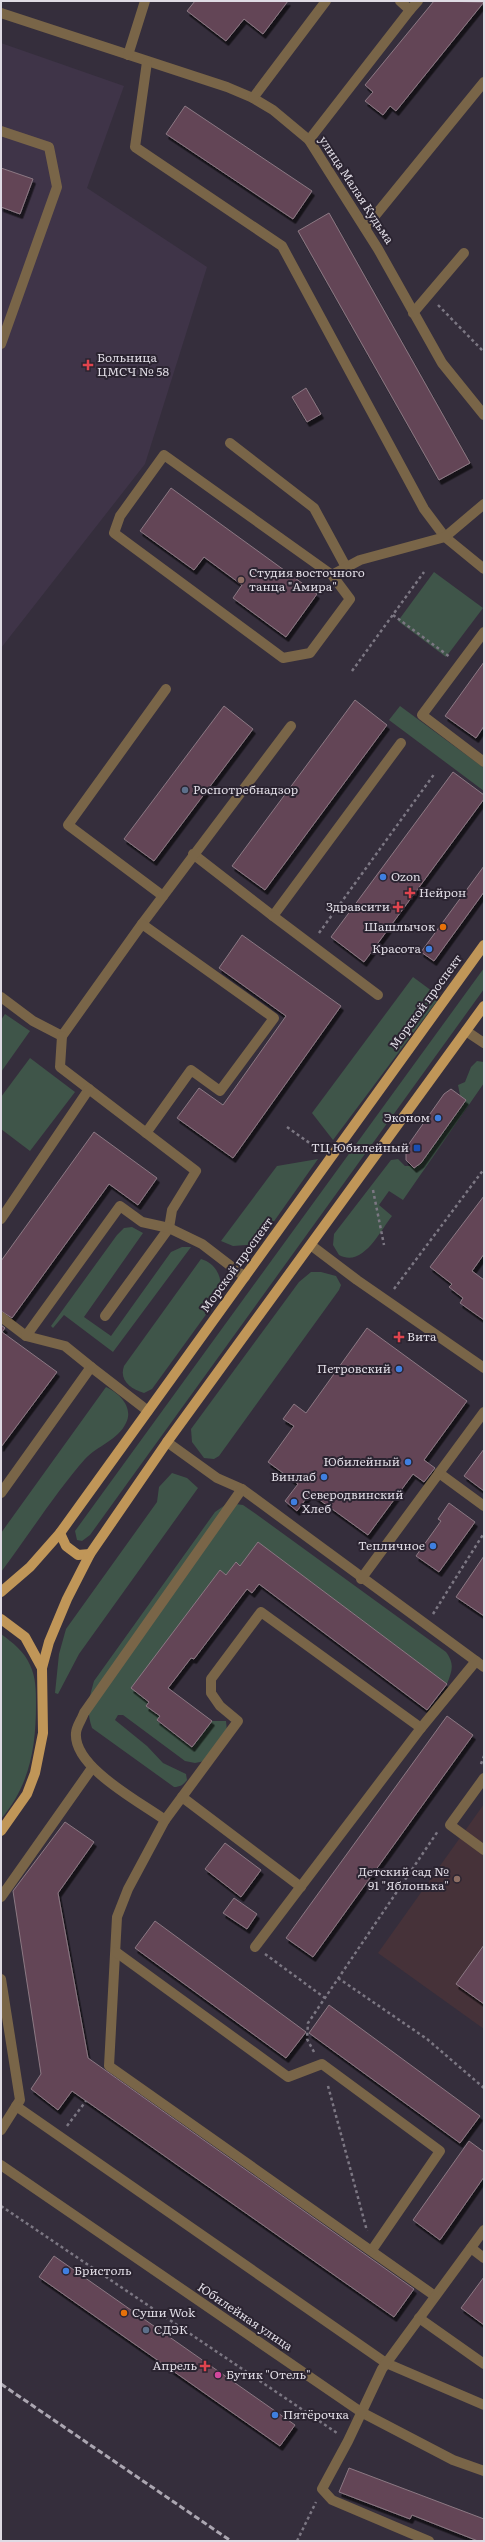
<svg xmlns="http://www.w3.org/2000/svg" width="485" height="2542" viewBox="0 0 485 2542" font-family="Literata,serif">
<style>
.built{fill:#3f3448}
.education{fill:#463239}
.green{fill:#3f5549}
.building{fill:#644457;stroke:#8b7983;filter:url(#shadow)}
.lines{fill:none;stroke-linecap:round;stroke-linejoin:round}
.path{stroke:#7c7783;stroke-width:2.5;stroke-dasharray:3 3;stroke-linecap:butt}
.minor{stroke:#796548;stroke-width:10}
.major{stroke:#c09658;stroke-width:10}
.rail{stroke:#aba6b1;stroke-width:3;stroke-dasharray:6 3;stroke-linecap:butt}
.health-dot{fill:#e0444e;stroke:#2b2431;stroke-width:1.5}
.education-dot{fill:#8d6e63;stroke:#2b2431;stroke-width:1.5}
.service-dot{fill:#5c6f8a;stroke:#2b2431;stroke-width:1.5}
.shop-dot{fill:#3f7fe0;stroke:#2b2431;stroke-width:1.5}
.food-dot{fill:#e8710a;stroke:#2b2431;stroke-width:1.5}
.transit-dot{fill:#1a4fb4;stroke:#2b2431;stroke-width:1.5}
.hotel-dot{fill:#d1479c;stroke:#2b2431;stroke-width:1.5}
.labels{text-anchor:middle;stroke-width:4;stroke-linejoin:round;paint-order:stroke}
.street-label{font-size:12px;fill:#dfdbe4;stroke:#2b2431}
.poi-label{font-size:12px;fill:#dfdbe4;stroke:#2b2431;text-anchor:start}
</style>
<defs>
<filter id="shadow"><feDropShadow dx="2.5" dy="4.5" stdDeviation="0" flood-color="#0009"/></filter>
</defs>
<rect width="100%" height="100%" fill="#352e3c"/>
<polygon class="built" points="1,43 124,86 87,188 207,267 145,464 1,648"/>
<polygon class="education" points="484,1804 484,2029 378,1953"/>
<g class="green">
<polygon points="434,572 483,608 446,657 398,621"/>
<polygon points="400,706 484,768 484,791 389,720"/>
<polygon points="484,968 484,989 90,1535 82,1541 77,1540 75,1531"/>
<polygon points="413,977 440,997 333,1140 312,1113"/>
<polygon points="5,1014 30,1031 1,1072 1,1020"/>
<polygon points="30,1058 75,1092 30,1151 1,1129 1,1097"/>
<path d="M477,1061L484,1062V1083L403,1200L389,1191L379,1205L392,1216C380,1231 363,1268 339,1255L333,1245L334,1234L391,1160L398,1159L405,1166H417L460,1095L458,1085L465,1082L471,1067Z"/>
<polygon points="318,1159 258,1244 233,1246 221,1241 277,1166"/>
<polygon points="132,1227 143,1233 84,1317 111,1336 171,1252 182,1247 191,1247 113,1352 64,1315 53,1328 51,1326 117,1235 124,1228"/>
<path d="M201,1259C218,1264 225,1282 218,1298L152,1389L144,1393C130,1389 119,1380 124,1366Z"/>
<polygon points="311,1272 321,1272 336,1276 341,1285 339,1290 219,1456 214,1459 204,1458 192,1442 191,1429 299,1282"/>
<path d="M106,1387C119,1393 134,1407 126,1423C118,1440 97,1446 85,1459C56,1492 28,1536 1,1572V1533Z"/>
<polygon points="172,1473 187,1478 198,1488 79,1654 58,1694 55,1693 59,1654 66,1629 157,1502 159,1487"/>
<path d="M228,1503L243,1505L256,1514L446,1652C455,1664 452,1671 447,1684L258,1542L240,1566L236,1562L226,1575L220,1570L132,1688L149,1702L146,1706L160,1716L157,1721L192,1747L212,1721H226L227,1731L205,1761L195,1763L185,1761L123,1715H118L115,1720L147,1746L163,1763L186,1774L187,1780C183,1785 180,1787 174,1787L92,1728C86,1710 89,1699 94,1681L215,1512Z"/>
<path d="M1,1634C13,1643 24,1651 30,1665C36,1678 36,1690 36,1704C36,1747 30,1785 1,1819Z"/>
</g>
<g class="building">
<polygon points="195,1 288,1 263,34 244,19 226,41 187,11"/>
<polygon points="434,1 484,2 396,111 390,106 383,115 365,101 373,92 365,85"/>
<polygon points="185,106 312,191 293,219 166,134"/>
<polygon points="1,168 33,179 20,214 1,207"/>
<polygon points="329,213 470,463 439,480 298,231"/>
<polygon points="306,388 321,414 307,422 292,397"/>
<polygon points="171,488 317,594 286,637 233,598 242,585 204,557 194,570 140,531"/>
<polygon points="484,662 484,726 476,738 445,716"/>
<polygon points="355,700 387,725 265,890 232,866"/>
<polygon points="224,706 253,729 154,861 124,839"/>
<polygon points="453,772 484,795 484,799 364,962 331,937"/>
<polygon points="484,866 484,892 434,961 421,952"/>
<polygon points="242,935 341,1006 233,1158 177,1118 199,1088 223,1105 286,1016 219,968"/>
<polygon points="451,1089 466,1100 421,1163 414,1168 406,1160 406,1148 444,1094"/>
<polygon points="94,1132 157,1178 138,1205 109,1184 12,1318 1,1311 1,1261"/>
<polygon points="484,1196 484,1254 472,1271 484,1280 484,1320 460,1303 463,1298 449,1287 452,1284 430,1267"/>
<polygon points="1,1325 5,1328 2,1332 57,1372 1,1447"/>
<polygon points="367,1328 467,1401 424,1460 435,1468 424,1482 413,1474 368,1535 310,1493 297,1511 285,1501 298,1484 268,1462 294,1426 283,1419 294,1404 306,1413"/>
<polygon points="484,1449 484,1491 464,1476"/>
<polygon points="449,1503 475,1522 439,1572 416,1556 441,1521 438,1519"/>
<polygon points="258,1542 447,1684 427,1710 259,1584 252,1593 247,1589 194,1659 191,1658 168,1688 212,1721 192,1747 157,1720 160,1716 146,1706 149,1702 131,1688 220,1570 226,1575 236,1562 240,1566"/>
<polygon points="484,1556 484,1616 456,1597"/>
<polygon points="447,1716 473,1735 313,1957 286,1938"/>
<polygon points="65,1822 94,1842 58,1893 88,2058 414,2289 394,2317 72,2091 58,2110 31,2089 41,2074 13,1891"/>
<polygon points="225,1843 261,1870 241,1897 205,1869"/>
<polygon points="234,1898 257,1914 247,1929 223,1913"/>
<polygon points="155,1921 306,2032 286,2058 135,1948"/>
<polygon points="484,1945 484,2004 456,1984"/>
<polygon points="329,2005 480,2116 460,2143 309,2033"/>
<polygon points="469,2141 484,2152 484,2177 440,2240 413,2220"/>
<polygon points="54,2256 295,2425 280,2446 39,2277"/>
<polygon points="484,2277 484,2325 461,2308"/>
<polygon points="349,2468 484,2519 484,2541 478,2541 412,2515 410,2519 339,2492"/>
</g>
<g class="lines">
<g class="path">
<polyline points="438,305 484,352"/>
<polyline points="393,615 450,657"/>
<polyline points="352,671 424,572"/>
<polyline points="319,933 435,773"/>
<polyline points="287,1127 318,1149"/>
<polyline points="373,1190 384,1245"/>
<polyline points="394,1289 484,1169"/>
<polyline points="433,1614 484,1533"/>
<polyline points="481,1764 484,1756"/>
<polyline points="265,1954 325,1998"/>
<polyline points="338,1978 427,2039 484,2088"/>
<polyline points="314,2052 307,2039 308,2023 438,1831"/>
<polyline points="328,2086 367,2231"/>
<polyline points="67,2126 86,2101"/>
<polyline points="1,2206 337,2433"/>
<polyline points="297,2541 316,2502"/>
</g>
<g class="minor">
<polyline points="400,1 410,10 418,1"/>
<polyline points="1,13 227,87 253,98 273,110 309,140 378,249 442,363 484,415"/>
<polyline points="128,55 145,1"/>
<polyline points="147,62 135,147 282,246 424,509 445,537 484,569"/>
<polyline points="253,98 326,1"/>
<polyline points="1,131 49,147 57,187 1,344"/>
<polyline points="309,140 410,10"/>
<polyline points="365,228 484,82"/>
<polyline points="413,313 464,253"/>
<polyline points="230,443 314,508 346,567"/>
<polyline points="332,575 350,599 310,653 283,658 114,533 120,516 164,455 332,575 360,560 445,537 484,504"/>
<polyline points="484,632 422,715 484,762"/>
<polyline points="193,854 273,916 401,743"/>
<polyline points="163,896 68,825 166,689"/>
<polyline points="273,916 378,995"/>
<polyline points="142,924 291,726"/>
<polyline points="1,997 33,1021 62,1036 142,924 274,1018 220,1091 191,1070 146,1133"/>
<polyline points="466,1031 484,1043"/>
<polyline points="62,1036 60,1067 196,1171 172,1210 169,1228 105,1316"/>
<polyline points="1,1219 89,1089"/>
<polyline points="312,1246 357,1280 484,1368"/>
<polyline points="1,1317 26,1336 65,1346 91,1367 1,1493"/>
<polyline points="26,1336 120,1206 142,1222 169,1228 202,1244 245,1277"/>
<polyline points="91,1367 148,1411"/>
<polyline points="167,1442 217,1478 242,1489 484,1667"/>
<polyline points="439,1473 484,1506"/>
<polyline points="361,1579 484,1412"/>
<polyline points="421,1728 476,1661"/>
<polyline points="484,1778 450,1825 484,1850"/>
<polyline points="182,1797 301,1887"/>
<path d="M165,1820C140,1802 73,1767 76,1733C76,1727 82,1719 84,1713L242,1489"/>
<polyline points="1,1897 92,1768"/>
<polyline points="255,1947 421,1728 261,1612 211,1679 211,1693 220,1706 238,1721 165,1820 128,1889 117,1917 109,2066 435,2296"/>
<polyline points="116,1952 288,2077 322,2064 440,2151 372,2250"/>
<polyline points="1,1979 20,2100 1,2130"/>
<polyline points="16,2106 386,2363 484,2405"/>
<polyline points="1,2165 361,2412 453,2460 484,2471"/>
<polyline points="471,2248 484,2258"/>
<polyline points="419,2318 484,2364"/>
<polyline points="429,2541 332,2500 322,2489 348,2441 382,2369 484,2230"/>
</g>
<g class="major">
<polyline points="60,1533 66,1546 78,1555 90,1554"/>
<polyline points="1,1592 30,1567 60,1533 484,945"/>
<polyline points="1,1619 25,1637 42,1668"/>
<polyline points="1,1831 27,1794 35,1773 43,1733 42,1668 49,1642 67,1599 90,1554 167,1442 484,1006"/>
</g>
<polyline class="rail" points="1,2384 231,2541"/>
</g>
<g class="health-dot">
<path d="M86 359h4v4h4v4h-4v4h-4v-4h-4v-4h4z"/>
<path d="M408 887h4v4h4v4h-4v4h-4v-4h-4v-4h4z"/>
<path d="M396 901h4v4h4v4h-4v4h-4v-4h-4v-4h4z"/>
<path d="M397 1331h4v4h4v4h-4v4h-4v-4h-4v-4h4z"/>
<path d="M203 2360h4v4h4v4h-4v4h-4v-4h-4v-4h4z"/>
</g>
<g class="education-dot">
<circle cx="241" cy="580" r="4"/>
<circle cx="457" cy="1879" r="4"/>
</g>
<g class="service-dot">
<circle cx="185" cy="790" r="4"/>
<circle cx="146" cy="2330" r="4"/>
</g>
<g class="shop-dot">
<circle cx="383" cy="877" r="4"/>
<circle cx="429" cy="949" r="4"/>
<circle cx="438" cy="1118" r="4"/>
<circle cx="399" cy="1369" r="4"/>
<circle cx="408" cy="1462" r="4"/>
<circle cx="324" cy="1477" r="4"/>
<circle cx="294" cy="1502" r="4"/>
<circle cx="433" cy="1546" r="4"/>
<circle cx="66" cy="2271" r="4"/>
<circle cx="275" cy="2415" r="4"/>
</g>
<g class="food-dot">
<circle cx="443" cy="927" r="4"/>
<circle cx="124" cy="2313" r="4"/>
</g>
<rect class="transit-dot" x="413" y="1144" width="8" height="8" rx="2"/>
<circle class="hotel-dot" cx="218" cy="2375" r="4"/>
<g class="labels">
<g class="street-label">
<text transform="translate(356 190) rotate(57)" y="4">улица Малая Кудьма</text>
<text transform="translate(426 1002) rotate(-54)" y="4">Морской проспект</text>
<text transform="translate(237 1265) rotate(-54)" y="4">Морской проспект</text>
<text transform="translate(245 2317) rotate(34)" y="4">Юбилейная улица</text>
</g>
<g class="poi-label">
<text x="97" y="362">Больница<tspan x="97" dy="14">ЦМСЧ № 58</tspan></text>
<text x="249" y="577">Студия восточного<tspan x="249" dy="14">танца "Амира"</tspan></text>
<text x="193" y="794">Роспотребнадзор</text>
<text x="391" y="881">Ozon</text>
<text x="419" y="897">Нейрон</text>
<text x="390" y="911" text-anchor="end">Здравсити</text>
<text x="435" y="931" text-anchor="end">Шашлычок</text>
<text x="421" y="953" text-anchor="end">Красота</text>
<text x="430" y="1122" text-anchor="end">Эконом</text>
<text x="409" y="1152" text-anchor="end">ТЦ Юбилейный</text>
<text x="407" y="1341">Вита</text>
<text x="391" y="1373" text-anchor="end">Петровский</text>
<text x="400" y="1466" text-anchor="end">Юбилейный</text>
<text x="316" y="1481" text-anchor="end">Винлаб</text>
<text x="302" y="1499">Северодвинский<tspan x="302" dy="14">Хлеб</tspan></text>
<text x="425" y="1550" text-anchor="end">Тепличное</text>
<text x="449" y="1876" text-anchor="end">Детский сад №<tspan x="449" dy="14">91 "Яблонька"</tspan></text>
<text x="74" y="2275">Бристоль</text>
<text x="132" y="2317">Суши Wok</text>
<text x="154" y="2334">СДЭК</text>
<text x="197" y="2370" text-anchor="end">Апрель</text>
<text x="226" y="2379">Бутик "Отель"</text>
<text x="283" y="2419">Пятёрочка</text>
</g>
</g>
<rect width="485" height="2542" fill="none" stroke="#dfdbe4" stroke-width="4"/>
</svg>
